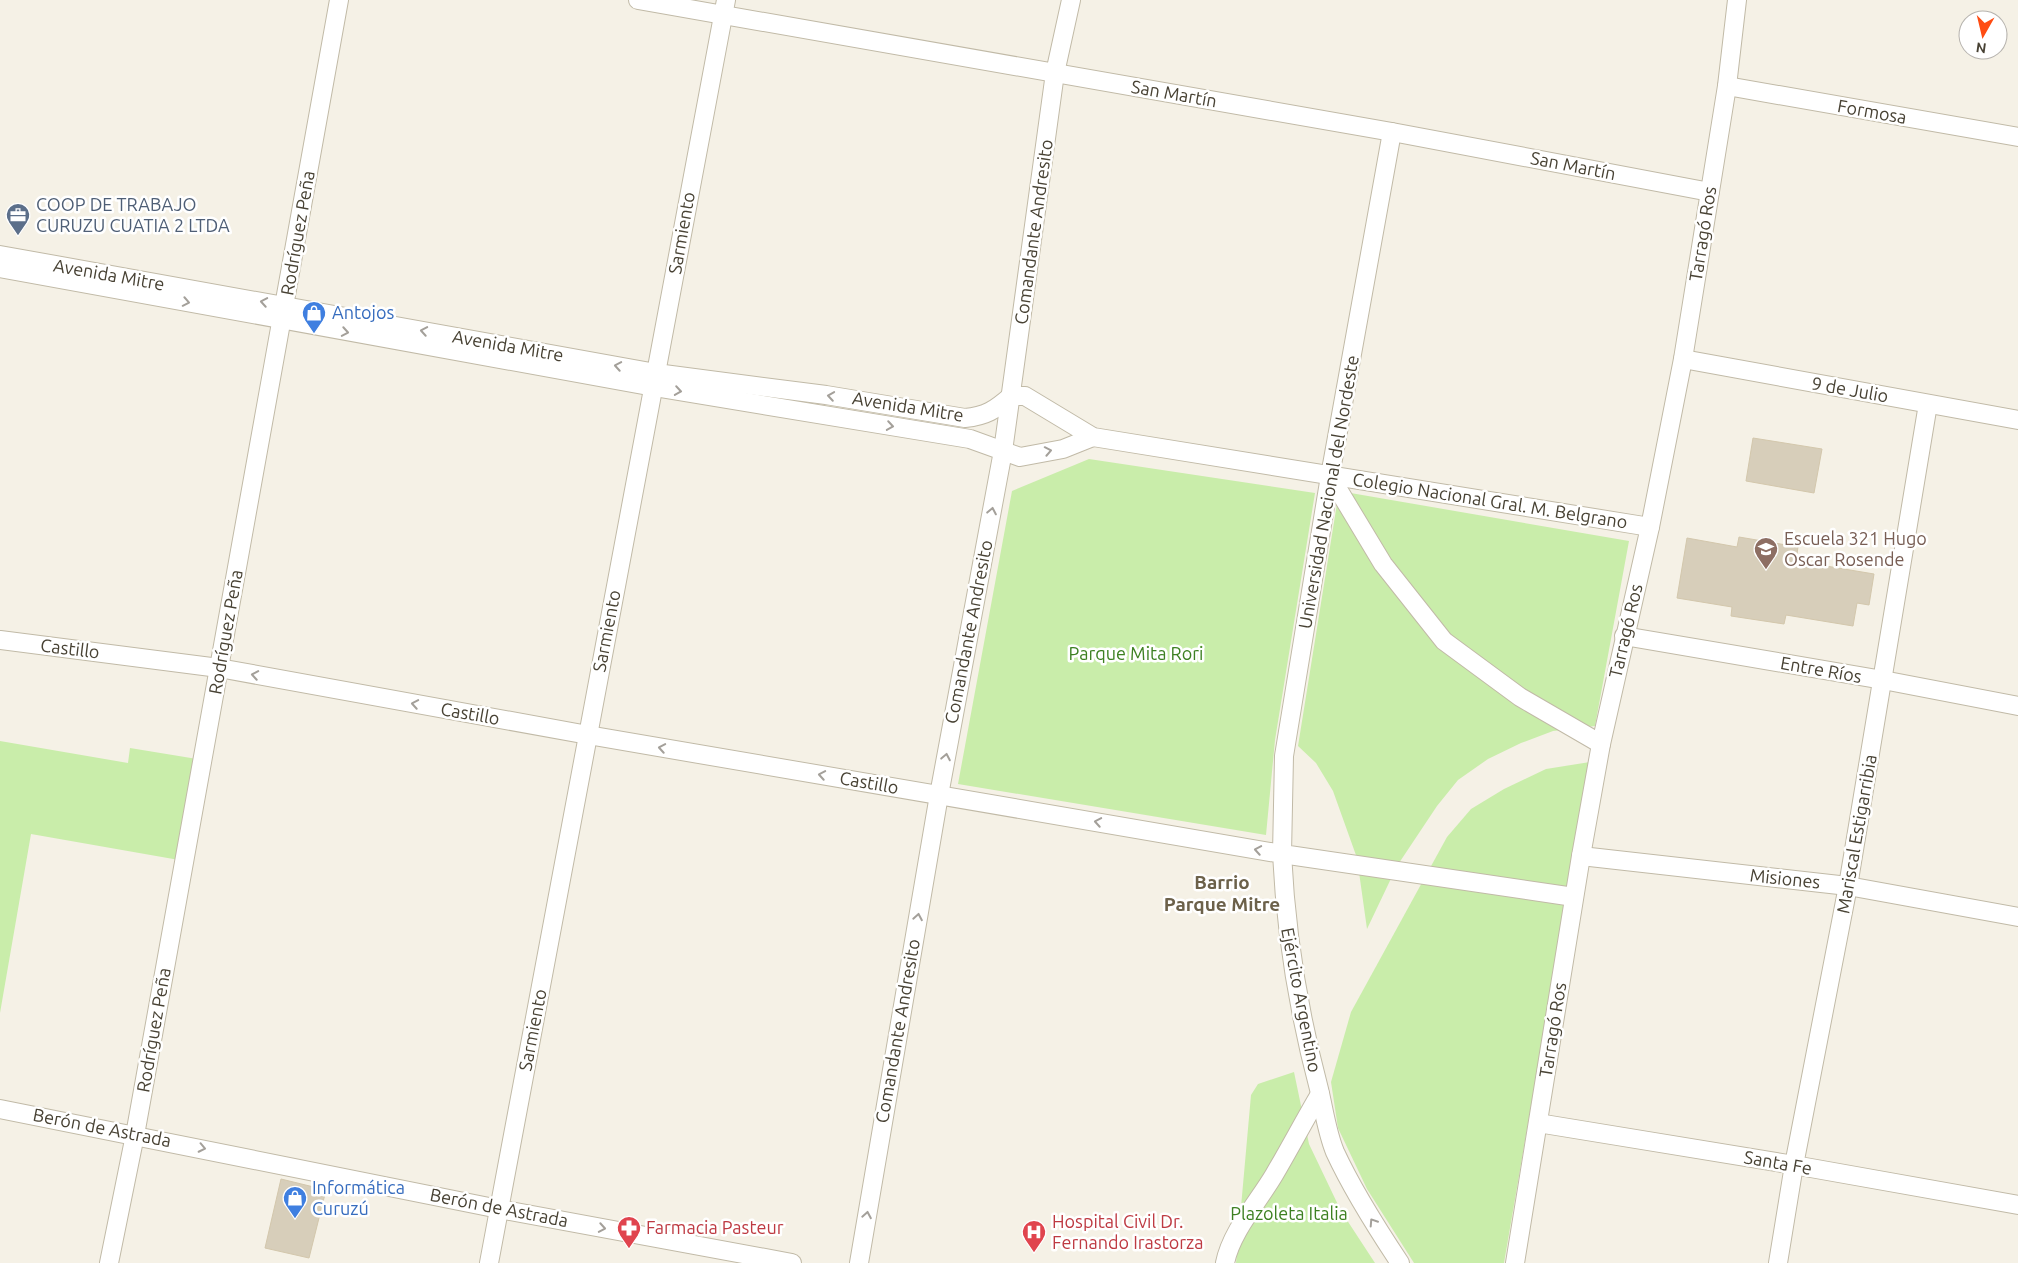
<svg xmlns="http://www.w3.org/2000/svg" width="2018" height="1263" viewBox="0 0 2018 1263" font-family="Ubuntu,sans-serif">
<style>
.green{fill:#c9edaa}
.building{fill:#d7ceba;stroke:#d3c7ac}
.lines{fill:none;stroke-linecap:round;stroke-linejoin:round}
.minor-casing{stroke:#c1baa7;stroke-width:20}
.minor{stroke:#fff;stroke-width:18}
.oneway{stroke:#a4a09a}
.labels{text-anchor:middle;stroke-width:5;stroke-linejoin:round;paint-order:stroke}
.street-label{font-size:18px;fill:#484234;stroke:#fff}
.service-label{font-size:18px;fill:#4e5e75;stroke:#fff;text-anchor:start}
.shop-label{font-size:18px;fill:#366cbe;stroke:#fff;text-anchor:start}
.education-label{font-size:18px;fill:#785e54;stroke:#fff;text-anchor:start}
.park-label{font-size:18px;fill:#3d8022;stroke:#fff}
.health-label{font-size:18px;fill:#be3a42;stroke:#fff;text-anchor:start}
.neighbourhood-label{font-size:19px;font-weight:bold;fill:#6c614a;stroke:#fff}
</style>
<rect width="100%" height="100%" fill="#f5f1e6"/>
<g class="green">
<polygon points="1089,459 1315,493 1275,740 1266,835 958,784 1012,491"/>
<polygon points="1339,491 1629,541 1595,726 1553,731 1521,743 1488,759 1458,780 1437,806 1397,866 1367,929 1357,858 1333,791 1316,763 1298,746"/>
<polygon points="0,741 128,763 130,748 197,759 179,860 31,834 0,1013"/>
<polygon points="1590,762 1504,1263 1414,1263 1367,1189 1338,1128 1331,1082 1351,1012 1447,837 1471,809 1504,789 1546,769"/>
<polygon points="1294,1072 1309,1144 1341,1211 1375,1263 1236,1263 1251,1095 1258,1084"/>
</g>
<g class="building">
<polygon points="1753,438 1822,449 1814,493 1746,481"/>
<polygon points="1739,537 1798,547 1796,561 1874,574 1869,605 1857,603 1853,626 1786,615 1784,624 1731,616 1732,607 1677,598 1687,538 1737,547"/>
<polygon points="281,1179 326,1190 309,1258 265,1248"/>
</g>
<g class="lines">
<g class="minor-casing">
<g id="minor">
<polyline points="638,0 1392,132 1710,192"/>
<polyline points="1727,86 2018,137"/>
<polyline points="1392,132 1330,476 1284,756 1282,854 1574,897"/>
<path d="M0,255L656,373L826,395L965,418C986,416 995,410 1011,396"/>
<polyline points="0,268 654,387 970,439 1020,457 1063,449 1093,437"/>
<polyline points="1683,359 2018,420"/>
<polyline points="1011,396 1025,396 1093,437 1650,527"/>
<polyline points="1330,476 1383,564 1444,641 1520,697 1601,744"/>
<polyline points="1624,636 1883,680 2018,706"/>
<path d="M0,640L219,668L588,735L1282,854C1286,936 1298,1010 1319,1089C1324,1110 1327,1133 1335,1152C1353,1191 1376,1227 1400,1263"/>
<polyline points="1581,856 1848,886 2018,917"/>
<polyline points="0,1109 499,1209 792,1263"/>
<polyline points="1538,1123 1794,1165 2018,1205"/>
<polyline points="109,1263 135,1135 339,0"/>
<polyline points="489,1263 726,0"/>
<polyline points="859,1263 939,795 1003,451 1055,73 1071,0"/>
<path d="M1225,1263C1231,1232 1258,1202 1274,1175C1290,1148 1304,1121 1320,1094"/>
<polyline points="1515,1263 1581,856 1601,744 1650,527 1683,359 1727,86 1737,0"/>
<polyline points="1778,1263 1794,1165 1848,886 1928,404"/>
</g>
</g>
<use href="#minor" class="minor"/>
</g>
<defs><path id="oneway-chevron" d="M-2-3.5L2.5 0L-2 3.5" fill="none" stroke-width="1.6" stroke-linecap="round" stroke-linejoin="round" transform="scale(1.25)"/></defs>
<g class="oneway">
<use href="#oneway-chevron" transform="translate(186 302) rotate(11)"/>
<use href="#oneway-chevron" transform="translate(264 302) rotate(-170)"/>
<use href="#oneway-chevron" transform="translate(424 331) rotate(-170)"/>
<use href="#oneway-chevron" transform="translate(345 332) rotate(10)"/>
<use href="#oneway-chevron" transform="translate(618 366) rotate(-170)"/>
<use href="#oneway-chevron" transform="translate(678 391) rotate(9)"/>
<use href="#oneway-chevron" transform="translate(831 396) rotate(-171)"/>
<use href="#oneway-chevron" transform="translate(890 426) rotate(9)"/>
<use href="#oneway-chevron" transform="translate(1048 451) rotate(-11)"/>
<use href="#oneway-chevron" transform="translate(992 511) rotate(-79)"/>
<use href="#oneway-chevron" transform="translate(255 675) rotate(-170)"/>
<use href="#oneway-chevron" transform="translate(415 704) rotate(-170)"/>
<use href="#oneway-chevron" transform="translate(662 748) rotate(-170)"/>
<use href="#oneway-chevron" transform="translate(946 757) rotate(-79)"/>
<use href="#oneway-chevron" transform="translate(822 775) rotate(-170)"/>
<use href="#oneway-chevron" transform="translate(1098 822) rotate(-170)"/>
<use href="#oneway-chevron" transform="translate(1258 850) rotate(-170)"/>
<use href="#oneway-chevron" transform="translate(918 917) rotate(-80)"/>
<use href="#oneway-chevron" transform="translate(202 1148) rotate(12)"/>
<use href="#oneway-chevron" transform="translate(867 1215) rotate(-80)"/>
<use href="#oneway-chevron" transform="translate(1373 1222) rotate(-123)"/>
<use href="#oneway-chevron" transform="translate(602 1228) rotate(10)"/>
</g>
<defs>
<g id="office-pin" transform="scale(1.25)"><path d="M0 17L-7.5 6A9.5 9.5 0 1 1 7.5 6Z" fill="#5c6f8a" stroke="#fff"/><path d="M-6-3h4V-5.5h4V-3h4V5H-6ZM-1-4.5V-3h2v-1.5ZM-6 0V1H6V0Z" fill="#fff"/></g>
<g id="shop-pin" transform="scale(1.25)"><path d="M0 17L-7.5 6A9.5 9.5 0 1 1 7.5 6Z" fill="#3f7fe0" stroke="#fff"/><path d="M-5-2.5h2.3a2.7 3.5 0 0 1 5.4 0H5L5.5 6h-11ZM-1.5-2.5h3a1.5 2.3 0 0 0-3 0Z" fill="#fff"/></g>
<g id="school-pin" transform="scale(1.25)"><path d="M0 17L-7.5 6A9.5 9.5 0 1 1 7.5 6Z" fill="#8d6e63" stroke="#fff"/><path d="M0-5L7-2L0 1L-7-2ZM-4 1L0 2.5L4 1V4Q0 6-4 4Z" fill="#fff"/></g>
<g id="pharmacy-pin" transform="scale(1.25)"><path d="M0 17L-7.5 6A9.5 9.5 0 1 1 7.5 6Z" fill="#e0444e" stroke="#fff"/><path d="M-2-6h4v4h4v4h-4v4h-4v-4h-4v-4h4Z" fill="#fff"/></g>
<g id="hospital-pin" transform="scale(1.25)"><path d="M0 17L-7.5 6A9.5 9.5 0 1 1 7.5 6Z" fill="#e0444e" stroke="#fff"/><path d="M-5-5h3v3.5h4V-5h3V5h-3V1.5h-4V5h-3Z" fill="#fff"/></g>
</defs>
<g fill-rule="evenodd">
<use href="#office-pin" x="18" y="215"/>
<use href="#shop-pin" x="314" y="313"/>
<use href="#school-pin" x="1766" y="549"/>
<use href="#shop-pin" x="295" y="1198"/>
<use href="#pharmacy-pin" x="629" y="1228"/>
<use href="#hospital-pin" x="1034" y="1232"/>
</g>
<g class="labels">
<g class="street-label">
<text transform="translate(1174 94) rotate(10)" y="6">San Martín</text>
<text transform="translate(1872 112) rotate(10)" y="6">Formosa</text>
<text transform="translate(1573 166) rotate(11)" y="6">San Martín</text>
<text transform="translate(1034 232) rotate(-82)" y="6">Comandante Andresito</text>
<text transform="translate(298 233) rotate(-80)" y="6">Rodríguez Peña</text>
<text transform="translate(682 233) rotate(-80)" y="6">Sarmiento</text>
<text transform="translate(1703 234) rotate(-81)" y="6">Tarragó Ros</text>
<text transform="translate(109 275) rotate(10)" y="6">Avenida Mitre</text>
<text transform="translate(508 346) rotate(10)" y="6">Avenida Mitre</text>
<text transform="translate(1850 390) rotate(10)" y="6">9 de Julio</text>
<text transform="translate(908 407) rotate(9)" y="6">Avenida Mitre</text>
<text transform="translate(1329 492) rotate(-80)" y="6">Universidad Nacional del Nordeste</text>
<text transform="translate(1490 501) rotate(9)" y="6">Colegio Nacional Gral. M. Belgrano</text>
<text transform="translate(607 631) rotate(-79)" y="6">Sarmiento</text>
<text transform="translate(1626 631) rotate(-77)" y="6">Tarragó Ros</text>
<text transform="translate(226 632) rotate(-80)" y="6">Rodríguez Peña</text>
<text transform="translate(969 632) rotate(-79)" y="6">Comandante Andresito</text>
<text transform="translate(70 649) rotate(7)" y="6">Castillo</text>
<text transform="translate(1821 670) rotate(10)" y="6">Entre Ríos</text>
<text transform="translate(470 714) rotate(10)" y="6">Castillo</text>
<text transform="translate(869 783) rotate(10)" y="6">Castillo</text>
<text transform="translate(1857 834) rotate(-80)" y="6">Mariscal Estigarribia</text>
<text transform="translate(1785 879) rotate(6)" y="6">Misiones</text>
<text transform="translate(1301 1000) rotate(79)" y="6">Ejército Argentino</text>
<text transform="translate(154 1030) rotate(-80)" y="6">Rodríguez Peña</text>
<text transform="translate(533 1030) rotate(-79)" y="6">Sarmiento</text>
<text transform="translate(1553 1030) rotate(-81)" y="6">Tarragó Ros</text>
<text transform="translate(898 1031) rotate(-80)" y="6">Comandante Andresito</text>
<text transform="translate(102 1128) rotate(11)" y="6">Berón de Astrada</text>
<text transform="translate(1778 1163) rotate(10)" y="6">Santa Fe</text>
<text transform="translate(499 1208) rotate(11)" y="6">Berón de Astrada</text>
</g>
<g class="service-label">
<text x="36" y="211">COOP DE TRABAJO<tspan x="36" dy="21">CURUZU CUATIA 2 LTDA</tspan></text>
</g>
<g class="shop-label">
<text x="332" y="319">Antojos</text>
<text x="312" y="1194">Informática<tspan x="312" dy="21">Curuzú</tspan></text>
</g>
<g class="education-label">
<text x="1784" y="545">Escuela 321 Hugo<tspan x="1784" dy="21">Oscar Rosende</tspan></text>
</g>
<g class="park-label">
<text x="1136" y="660">Parque Mita Rori</text>
<text x="1289" y="1220">Plazoleta Italia</text>
</g>
<g class="health-label">
<text x="1052" y="1228">Hospital Civil Dr.<tspan x="1052" dy="21">Fernando Irastorza</tspan></text>
<text x="646" y="1234">Farmacia Pasteur</text>
</g>
<g class="neighbourhood-label">
<text x="1222" y="889">Barrio<tspan x="1222" dy="22">Parque Mitre</tspan></text>
</g>
</g>
<g transform="translate(1983 35) rotate(188)"><circle r="24" fill="#ffffff" stroke="#b6b3ae"/>
<path d="M0-4L9 19L0 12L-9 19Z" fill="#ff4c12"/>
<text y="-8" font-size="14" font-weight="bold" text-anchor="middle" fill="#484234">N</text>
</g>
</svg>
